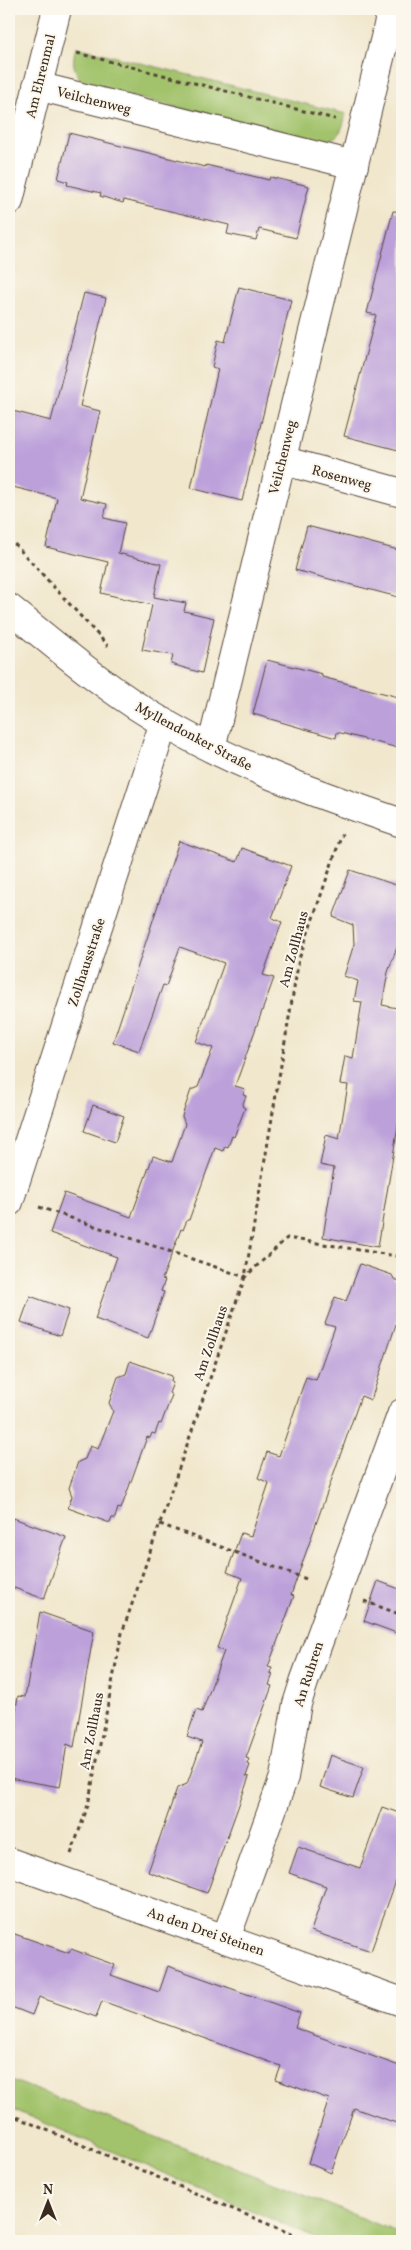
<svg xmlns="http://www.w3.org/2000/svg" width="411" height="2250" viewBox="0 0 411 2250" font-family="Vollkorn,serif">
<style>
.green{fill:#a2c36c;stroke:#6e7645}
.building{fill:#bca0da}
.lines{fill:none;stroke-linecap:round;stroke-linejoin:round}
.street-casing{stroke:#564638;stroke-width:30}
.secondary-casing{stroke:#564638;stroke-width:30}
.path{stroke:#564638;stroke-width:3;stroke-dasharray:4 4;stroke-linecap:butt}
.street{stroke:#fff;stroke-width:28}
.secondary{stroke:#fff;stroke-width:28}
.labels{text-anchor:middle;stroke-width:4;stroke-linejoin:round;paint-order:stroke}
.street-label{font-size:14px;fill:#3b2a1e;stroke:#fbf7ec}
</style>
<rect width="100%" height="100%" fill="#fbf7ec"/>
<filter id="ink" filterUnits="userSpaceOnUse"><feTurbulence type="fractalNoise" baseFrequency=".02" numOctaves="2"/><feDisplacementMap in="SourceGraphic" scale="10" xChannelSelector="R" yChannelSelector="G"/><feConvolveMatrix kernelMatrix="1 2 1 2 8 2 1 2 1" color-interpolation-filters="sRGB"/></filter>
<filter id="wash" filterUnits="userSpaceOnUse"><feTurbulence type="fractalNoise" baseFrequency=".0096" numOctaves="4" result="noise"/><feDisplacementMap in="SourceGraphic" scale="20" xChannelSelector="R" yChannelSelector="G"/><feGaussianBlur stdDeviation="1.12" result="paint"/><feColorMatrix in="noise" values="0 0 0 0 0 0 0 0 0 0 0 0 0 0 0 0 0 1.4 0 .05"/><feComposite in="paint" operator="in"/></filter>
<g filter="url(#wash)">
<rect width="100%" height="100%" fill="#f1e7cd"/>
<g class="green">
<path d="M76,47L346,114C341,134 339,139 318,142L85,85C74,72 71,64 76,47Z"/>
<polygon points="9,2079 402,2234 402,2241 324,2241 9,2108"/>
</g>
<g id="blocks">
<g class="building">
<polygon points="69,133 205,167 206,165 269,180 270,177 309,186 296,238 259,229 256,240 227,234 229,225 124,200 123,203 100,196 101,193 67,185 68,182 58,179"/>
<polygon points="393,211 402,212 402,451 344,436 376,315 367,313"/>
<polygon points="239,287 291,300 242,501 191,488 218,369 212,367 218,340 225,342"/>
<polygon points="84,293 106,298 80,406 100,411 80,498 107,504 104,518 125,523 118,553 161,564 154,597 186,603 184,611 214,618 202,673 171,664 173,655 142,650 152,605 101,593 108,562 46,547 57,498 9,486 9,410 51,421"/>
<polygon points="307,526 402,551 402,581 398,597 295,570"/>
<polygon points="267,660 322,674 322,677 402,698 402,749 337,732 336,738 253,714"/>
<polygon points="179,841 237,862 242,848 291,866 272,918 282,922 263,975 274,978 235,1086 245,1089 243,1095 246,1096 242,1106 245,1108 234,1137 232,1136 228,1147 225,1146 223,1151 215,1148 189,1220 187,1220 183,1230 181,1229 164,1274 162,1279 165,1280 161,1291 164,1292 148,1338 95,1319 117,1257 50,1233 64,1193 131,1217 153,1156 172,1162 185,1124 182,1116 191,1090 198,1087 213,1048 196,1042 224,963 180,947 166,986 163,985 139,1051 113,1042"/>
<polygon points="350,870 402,887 402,934 388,972 382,1005 402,1009 402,1101 378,1247 323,1237 334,1168 320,1165 326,1135 339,1139 348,1085 340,1084 345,1056 353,1058 362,1002 354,1001 358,981 344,976 354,944 353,925 333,917"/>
<polygon points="93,1105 124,1116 115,1142 84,1131"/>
<polygon points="360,1264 392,1275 394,1279 402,1282 402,1306 371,1400 361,1396 291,1595 294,1596 268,1667 272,1668 270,1673 273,1674 269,1685 272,1686 246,1758 249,1759 248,1764 250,1765 246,1776 249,1777 207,1893 148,1872 177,1788 187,1784 202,1742 187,1737 196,1710 202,1712 224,1651 217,1648 242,1578 227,1572 241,1533 251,1536 269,1483 258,1478 267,1452 279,1456 306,1377 316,1380 335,1327 325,1324 335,1297 346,1301"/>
<polygon points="30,1296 69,1310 60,1336 21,1322"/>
<polygon points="130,1361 172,1376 171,1381 173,1383 169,1393 172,1395 161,1424 159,1423 155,1434 152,1433 150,1438 147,1437 121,1509 118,1508 115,1518 112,1518 110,1523 68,1508 72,1496 69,1488 78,1462 85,1459 90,1446 98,1449 113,1411 109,1403 118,1377 126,1374"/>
<polygon points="13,1518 66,1537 44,1599 9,1586 9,1532"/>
<polygon points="378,1581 402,1590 402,1635 364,1621"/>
<polygon points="40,1612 94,1631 74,1747 67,1744 60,1787 9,1778 9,1753 18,1696 25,1697"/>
<polygon points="330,1755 364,1767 353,1798 320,1787"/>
<polygon points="382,1807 402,1814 402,1883 396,1881 371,1951 311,1931 326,1886 289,1873 298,1847 360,1868"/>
<polygon points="9,1932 69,1953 71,1949 115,1965 111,1975 159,1992 168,1966 300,2013 295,2028 402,2067 402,2125 354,2108 331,2173 308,2163 329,2099 276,2080 281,2066 102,2001 96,2017 39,1997 32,2015 9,2006"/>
</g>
</g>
</g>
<g filter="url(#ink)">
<use href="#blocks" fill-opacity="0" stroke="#564638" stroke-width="1"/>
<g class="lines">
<g class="street-casing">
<g id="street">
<polyline points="37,86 354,165"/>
<polyline points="9,201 57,9"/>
<polyline points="281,460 402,493"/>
<polyline points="211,748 392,9"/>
<polyline points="9,1202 164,722"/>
<polyline points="9,1862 402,2002"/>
<polyline points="226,1938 284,1777 297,1704 304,1682 402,1413"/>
</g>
</g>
<g class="secondary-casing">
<path id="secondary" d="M9,608C50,641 91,676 135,705C217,759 310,792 402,823"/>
</g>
<g class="path">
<polyline points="77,53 335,119"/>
<polyline points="9,538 108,646"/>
<polyline points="39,1207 245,1277 287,1238 402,1257"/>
<polyline points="160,1524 309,1580"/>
<polyline points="364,1601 402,1615"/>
<polyline points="71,1854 88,1805 122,1633 245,1277 299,959 342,834"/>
<polyline points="9,2114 308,2241"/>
</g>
<use href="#street" class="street"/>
<use href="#secondary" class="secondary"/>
</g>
</g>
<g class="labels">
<g class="street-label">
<text transform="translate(40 76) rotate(-76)" y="5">Am Ehrenmal</text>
<text transform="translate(94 100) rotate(14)" y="5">Veilchenweg</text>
<text transform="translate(282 457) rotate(-76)" y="5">Veilchenweg</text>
<text transform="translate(342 477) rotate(15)" y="5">Rosenweg</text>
<text transform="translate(194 736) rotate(28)" y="5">Myllendonker Straße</text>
<text transform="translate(293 949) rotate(-75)" y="5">Am Zollhaus</text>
<text transform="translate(86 962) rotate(-72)" y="5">Zollhausstraße</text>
<text transform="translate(210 1343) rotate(-71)" y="5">Am Zollhaus</text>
<text transform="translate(308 1674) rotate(-72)" y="5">An Ruhren</text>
<text transform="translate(91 1731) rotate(-79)" y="5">Am Zollhaus</text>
<text transform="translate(206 1931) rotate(19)" y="5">An den Drei Steinen</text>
</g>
</g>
<rect width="411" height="2250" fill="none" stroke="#fbf7ec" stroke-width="30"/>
<g transform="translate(48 2202)" stroke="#fbf7ec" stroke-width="4" paint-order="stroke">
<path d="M0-4L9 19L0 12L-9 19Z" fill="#3b2a1e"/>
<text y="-8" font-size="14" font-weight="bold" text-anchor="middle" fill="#3b2a1e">N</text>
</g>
</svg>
